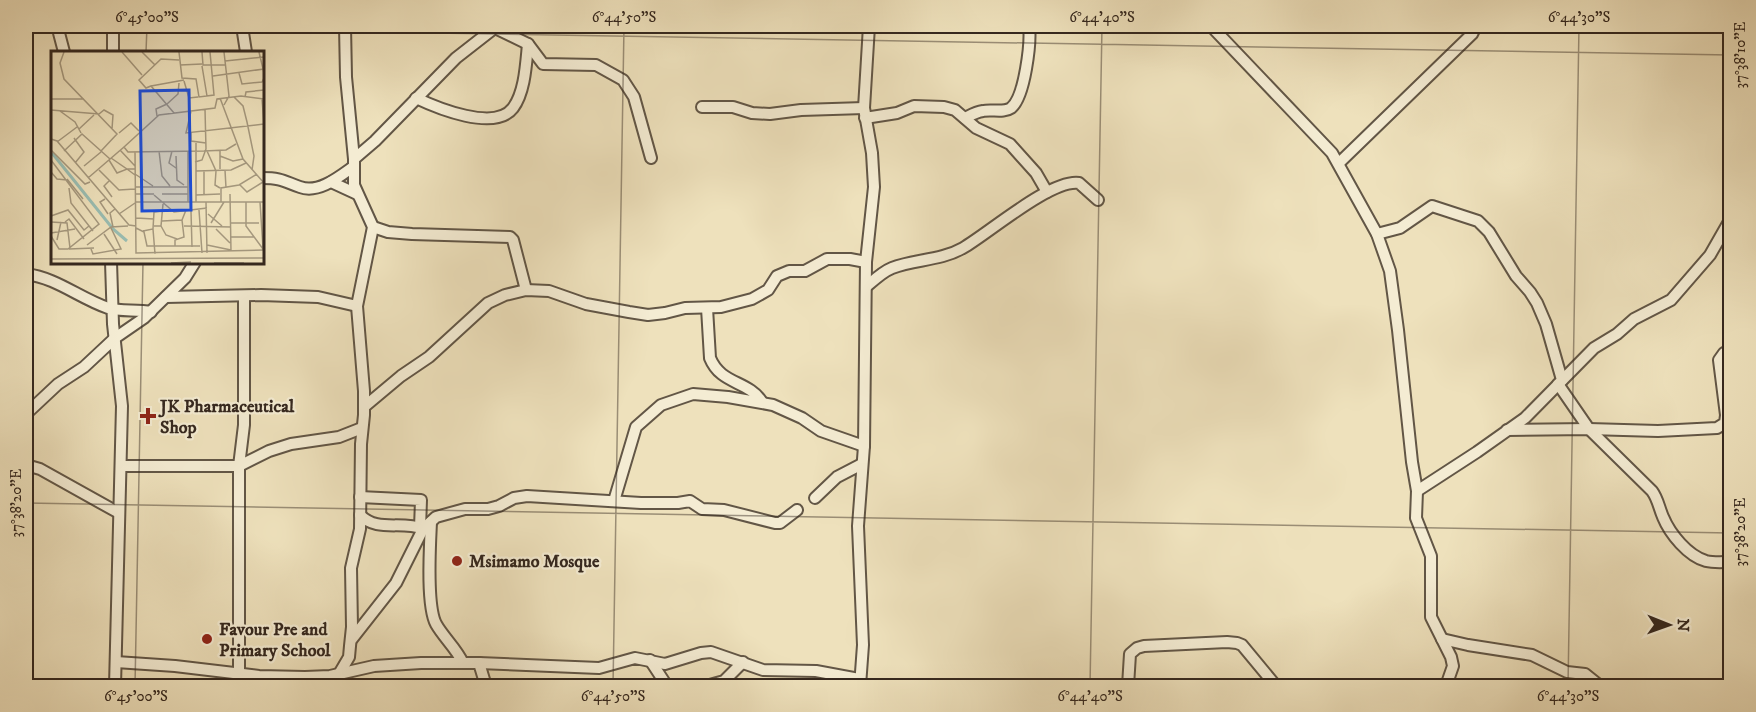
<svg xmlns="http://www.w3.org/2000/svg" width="1756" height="712" viewBox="0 0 1756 712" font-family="'IM FELL DW Pica',serif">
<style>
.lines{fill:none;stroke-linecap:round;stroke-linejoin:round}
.minor-casing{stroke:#625646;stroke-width:14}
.minor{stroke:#f4ecd3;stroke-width:10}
.ticks{fill:none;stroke:#34271e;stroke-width:1.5;stroke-opacity:0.45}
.poi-dot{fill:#8f2418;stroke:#f4ecd3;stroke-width:2}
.labels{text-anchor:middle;stroke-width:4.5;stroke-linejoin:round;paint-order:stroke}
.poi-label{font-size:18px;font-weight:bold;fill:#34271e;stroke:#f4ecd3;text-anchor:start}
.inset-river{fill:none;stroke:#99bdb2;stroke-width:3}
.inset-road{fill:none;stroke:#a4977d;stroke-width:1.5}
.view{fill:#1d4ed8;fill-opacity:0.15;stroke:#1d4ed8;stroke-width:3}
.inset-edge{fill:none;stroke:#34271e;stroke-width:3}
.neatline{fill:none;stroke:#34271e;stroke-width:2}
.ticks-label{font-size:15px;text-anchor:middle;fill:#34271e}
</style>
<rect width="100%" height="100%" fill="#eee1bc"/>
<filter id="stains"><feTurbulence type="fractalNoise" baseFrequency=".00333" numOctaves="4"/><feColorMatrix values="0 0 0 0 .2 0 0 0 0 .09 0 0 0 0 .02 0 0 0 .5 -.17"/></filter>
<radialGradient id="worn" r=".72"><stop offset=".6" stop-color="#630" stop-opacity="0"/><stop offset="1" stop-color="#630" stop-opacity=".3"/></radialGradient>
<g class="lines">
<g class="minor-casing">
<g id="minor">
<polyline points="62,26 59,33 64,52"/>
<polyline points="242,26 246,52"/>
<polyline points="1211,26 1332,153 1377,234 1390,271 1398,330 1412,462 1417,491 1416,518 1431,556 1431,617 1451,657 1453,666 1446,686"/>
<polyline points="495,28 528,44 543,64 596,65 623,80 634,97 651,158"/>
<polyline points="113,52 113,26"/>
<path d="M416,98C437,108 495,132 513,108C525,92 526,64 528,44"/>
<polyline points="702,107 733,107 752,113 770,114 801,110 864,108"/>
<polyline points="865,118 897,113 914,106 944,107 955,110 976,128 1010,144 1036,173 1047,192"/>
<path d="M965,118C971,115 976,112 983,111C991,109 1004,113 1011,108C1025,97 1031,42 1029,26"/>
<polyline points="354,159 375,141 456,58 497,26"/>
<polyline points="1339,163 1472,34 1476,26"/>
<path d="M262,178C282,178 283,181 300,187C318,194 339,177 353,167"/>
<polyline points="331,182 357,194"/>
<polyline points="373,227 388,232 412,234 510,237 513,240 526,290"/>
<polyline points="1377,234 1400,228 1432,206 1478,221 1489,232 1516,276 1530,292 1537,303 1546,324 1562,380"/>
<polyline points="111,262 113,324 122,406 115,686"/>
<path d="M26,274C57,278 79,298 108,308C121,312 137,309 151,312"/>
<path d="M866,287C874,280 882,272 892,268C915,259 940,261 963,248C989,233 1051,179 1079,183L1098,200"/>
<polyline points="166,297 261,295 318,297 357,306"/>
<path d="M707,308L710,358C721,385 748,380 762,402"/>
<path d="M1558,384L1589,429L1652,491C1658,499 1659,508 1663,517C1670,534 1688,556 1706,561C1714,563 1723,562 1730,562"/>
<polyline points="364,407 401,376 429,357 488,303 505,295 526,290 549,291 586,304 629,312 648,315 665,313 685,308 721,307 752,299 768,290 777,276 789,271 805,271 827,259 850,259 866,262"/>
<polyline points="26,414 58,384 84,367 115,338 144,318 185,278 195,262"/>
<polyline points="1507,430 1589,429 1658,431 1717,428 1725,423 1726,415 1719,360 1724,353 1730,350"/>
<polyline points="26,465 40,469 119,513"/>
<polyline points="122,466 239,466 269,451 291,444 339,437 362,428"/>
<polyline points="1417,491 1477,452 1525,418 1594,348 1617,334 1634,319 1671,300 1710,255 1730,220"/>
<polyline points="360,497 421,500 420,528"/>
<polyline points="815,498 837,477 862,464"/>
<polyline points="614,501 636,427 661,405 693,394 728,397 773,405 802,418 821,431 864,446"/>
<path d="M360,515C378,533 401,520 423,529"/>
<path d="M431,522C430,545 426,605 436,624C444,638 456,648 463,663"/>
<polyline points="352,639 396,583 423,529 436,517 465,509 488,509 499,506 514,498 527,496 641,503 678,503 690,501 702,509 724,510 775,523 780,523 797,510"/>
<polyline points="1442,639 1468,645 1532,655 1567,672 1585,674 1600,686"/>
<polyline points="650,660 667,686"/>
<polyline points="116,662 175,666 259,676 305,677 330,676 374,666 421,663 479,663 599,668 635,658 665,664 701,653 711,652 763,670 816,671 859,679"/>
<polyline points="479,663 486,686"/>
<polyline points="239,674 239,466 244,425 244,296"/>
<polyline points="339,674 349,657 350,646 352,627 351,568 360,529 361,444 364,415 364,391 357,306 373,227 354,185 354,159 346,77 345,26"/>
<polyline points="706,686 724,681 743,662"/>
<polyline points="860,686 863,645 858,526 864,446 866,262 874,187 872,153 864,108 869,26"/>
<polyline points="1128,686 1130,654 1137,648 1144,646 1227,642 1237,643 1242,645 1276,686"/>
</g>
</g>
<use href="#minor" class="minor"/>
</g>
<path class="ticks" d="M26,26L1730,55M146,52L147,26M26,503L1730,533M135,686L143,262M613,686L624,26M1090,686L1102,26M1568,686L1579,26"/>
<g class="poi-dot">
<path d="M145 407h6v6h6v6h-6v6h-6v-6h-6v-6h6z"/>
<circle cx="457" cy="561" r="6"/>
<circle cx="207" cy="639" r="6"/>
</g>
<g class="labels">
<g class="poi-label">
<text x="160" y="412">JK Pharmaceutical<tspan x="160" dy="21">Shop</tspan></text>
<text x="469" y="567">Msimamo Mosque</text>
<text x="219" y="635">Favour Pre and<tspan x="219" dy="21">Primary School</tspan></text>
</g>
</g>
<g transform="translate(51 51)">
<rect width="213" height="213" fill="#eee1bc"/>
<path class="inset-river" d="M1,102L62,178L76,190"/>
<path class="inset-road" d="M13,1L9,12L13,28L66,83L50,100M71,1L91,24M91,1L104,14M128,1L131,27L145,28L148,46L163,44L159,1M151,1L152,14H174M208,1L213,22M174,10L213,6M129,14L151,13M151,15L156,45M188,22L191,33L211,31L213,27M162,25L213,18M133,30L138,47L147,46M100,35L133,29M183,46L192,55L196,71L203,105L201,119M194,46L195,41L213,39M169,47L192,108L213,132M0,48H33M211,48L213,73M116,53L127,43L128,32M173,54L178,45L173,1M0,59L48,63M9,60L24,71L30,82M140,60L135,82L213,73M123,62L100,35L95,37L88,29L110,8L128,9M48,63L53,59L62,64L61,78M106,65L105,58L116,53M28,78L43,64M68,82L80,72L88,80M140,82V90L155,92M23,87L33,101L24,112M0,88L6,90L78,174L85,175M6,91L26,76M145,92V151M185,93L175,99L153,100L77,101L73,96L108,64L164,57L166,48L190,45L213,48M0,99L34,133L39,131M69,99L84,115M13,100L31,83L59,108M108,100L111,125L119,135M121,100L118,112L125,117M156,100L165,120L164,134L169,137M84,101L85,202L213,199M125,105L126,129L133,134M169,105L182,110L192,108M60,107L76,118H84M0,109L48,173L17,198H8L0,185M58,109L66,122L76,118L84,124M144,111L151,109L155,98L154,58M33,115L50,101M169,118V99M48,119L68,139L84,138M174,119L175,137M145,120L180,119L195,112M153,120V143M0,121L6,128L16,129M84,123L102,135M37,127L73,96M16,128L32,148M58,130L53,135L61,146M189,134L196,141L212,131M84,136H137M18,137L20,152L42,180M84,143H103M111,143H137M179,143L180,201M103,144L123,161L156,157M145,144L169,143M54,148L49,151L57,163M84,151H213M137,151V100M155,151L156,202M170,151V137L188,134L206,123M195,151V175L212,198M209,151L212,197M148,159L151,202M140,160L141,196M68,163L84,152M157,163L171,175M0,165L17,159L33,179L38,175M85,167L103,168M111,170L131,169L135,159M0,171L16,172L19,197M14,171L18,168L33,188M160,172L173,151M180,172H208M103,175H110L112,153M110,175L115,184L126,188M133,175L180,176M62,176L59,162L64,158M85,177L93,181L96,195H149M102,178L104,203M165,178L179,192M92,180L102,178L103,161L110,160M0,182L24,178M53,183L66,203M180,186H203M6,189L10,171M36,194L60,176L77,175M156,194L180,199M124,195V189L133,186L131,169M18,198L43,197M40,198L42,203L70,198L60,177M0,208L213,207M120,212L140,211M163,212H193"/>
<path class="view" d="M138,39L140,159L91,160L89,40Z"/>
<rect width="213" height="213" class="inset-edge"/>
</g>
<rect width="1756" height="712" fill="none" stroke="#eee1bc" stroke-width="66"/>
<g transform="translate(1669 625) rotate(91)" stroke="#f4ecd3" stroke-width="4.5" paint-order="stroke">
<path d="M0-4.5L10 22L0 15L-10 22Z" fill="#34271e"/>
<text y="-9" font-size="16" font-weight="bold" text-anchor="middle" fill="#34271e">N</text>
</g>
<rect x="33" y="33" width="1690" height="646" class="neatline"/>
<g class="ticks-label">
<text x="147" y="22">6°45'00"S</text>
<text x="624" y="22">6°44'50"S</text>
<text x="1102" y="22">6°44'40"S</text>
<text x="1579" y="22">6°44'30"S</text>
<text transform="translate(1740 55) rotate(-90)" y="5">37°38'10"E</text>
<text transform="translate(16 503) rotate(-90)" y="5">37°38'20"E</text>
<text transform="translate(1740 532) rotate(-90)" y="5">37°38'20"E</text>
<text x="136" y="701">6°45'00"S</text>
<text x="613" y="701">6°44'50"S</text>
<text x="1090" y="701">6°44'40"S</text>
<text x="1568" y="701">6°44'30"S</text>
</g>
<rect width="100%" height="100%" filter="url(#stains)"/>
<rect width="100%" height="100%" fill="url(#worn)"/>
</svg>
